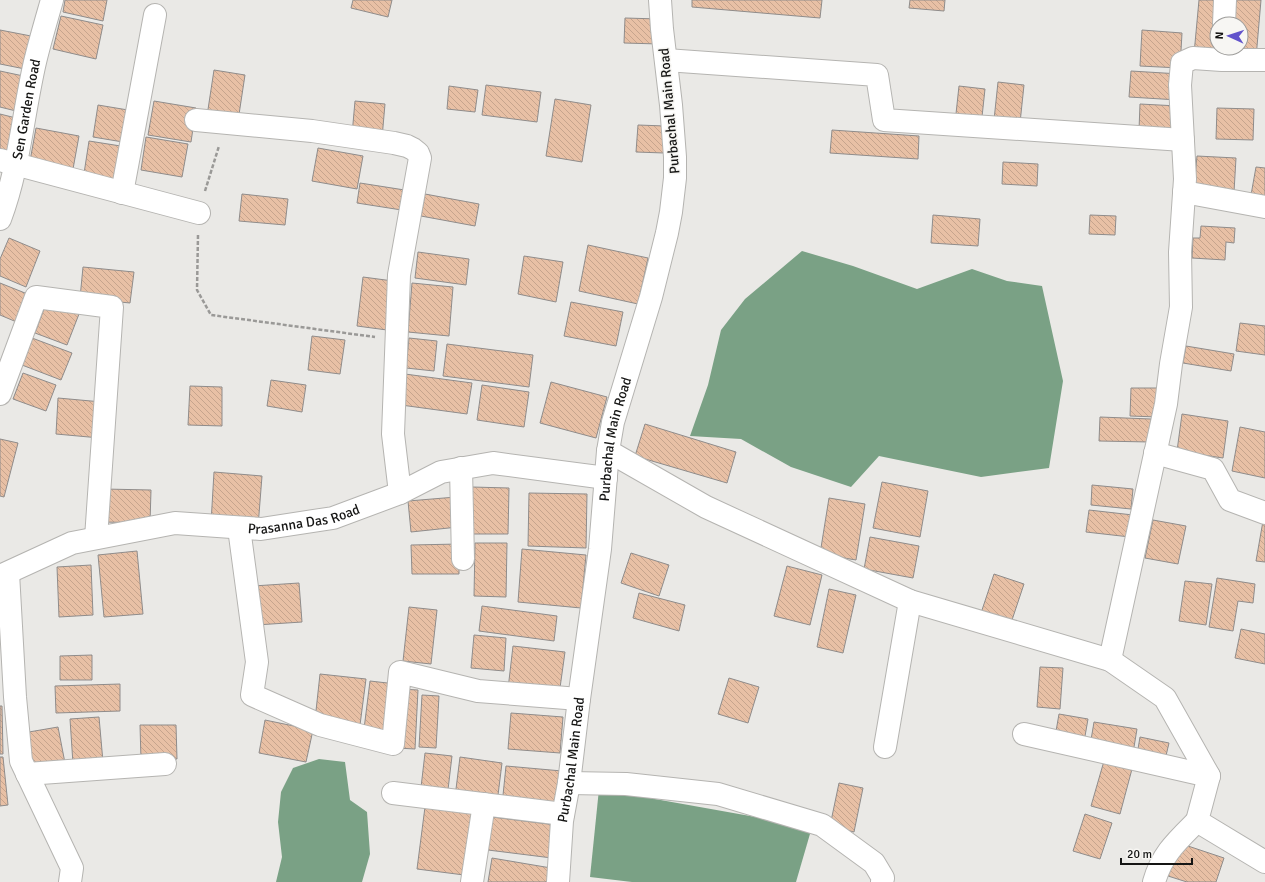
<svg xmlns="http://www.w3.org/2000/svg" width="1265" height="882" viewBox="0 0 1265 882" font-family="Signika,sans-serif">
<style>
.water{fill:#7aa185}
.building{fill:url(#building-back-hatch);stroke:#8f8c8b}
.lines{fill:none;stroke-linecap:round;stroke-linejoin:round}
.minor-casing{stroke:#b5b4b1;stroke-width:24}
.tertiary-casing{stroke:#b5b4b1;stroke-width:24}
.path{stroke:#9a9997;stroke-width:2.5;stroke-dasharray:4 2;stroke-linecap:butt}
.minor{stroke:#fff;stroke-width:22}
.tertiary{stroke:#fff;stroke-width:22}
.labels{text-anchor:middle;stroke-width:3;stroke-linejoin:round;paint-order:stroke}
.street-label{font-size:14px;fill:#151514;stroke:#f7f6f3}
</style>
<defs>
<pattern id="building-back-hatch" width="6" height="6" patternUnits="userSpaceOnUse"><rect width="6" height="6" fill="#e8c0a5"/><path d="M-1 5l2 2M0 0l6 6M5-1l2 2" fill="none" stroke="#c6a48d"/></pattern>
</defs>
<rect width="100%" height="100%" fill="#eae9e6"/>
<g class="water">
<polygon points="802,251 853,266 917,289 972,269 1007,281 1042,286 1063,381 1049,468 981,477 879,456 851,487 791,467 741,439 690,436 708,385 721,330 745,299"/>
<polygon points="319,759 345,762 350,800 367,812 370,854 362,882 276,882 282,857 278,822 281,792 293,768"/>
<polygon points="599,789 812,827 796,882 632,882 590,877"/>
</g>
<g class="building">
<polygon points="65,0 107,0 103,21 63,12"/>
<polygon points="353,0 392,0 388,17 351,8"/>
<polygon points="692,0 822,0 820,18 692,7"/>
<polygon points="910,0 945,0 944,11 909,8"/>
<polygon points="1199,0 1222,0 1217,24 1218,56 1194,54"/>
<polygon points="1231,0 1261,0 1256,58 1226,56 1227,48 1241,48 1241,24 1229,24"/>
<polygon points="61,16 103,25 96,59 53,49"/>
<polygon points="625,18 659,19 659,44 624,43"/>
<polygon points="0,30 31,36 25,69 0,64"/>
<polygon points="1142,30 1182,33 1180,68 1140,66"/>
<polygon points="214,70 245,75 238,121 207,116"/>
<polygon points="0,71 28,77 20,112 0,107"/>
<polygon points="1131,71 1180,74 1178,100 1129,97"/>
<polygon points="998,82 1024,85 1020,123 994,120"/>
<polygon points="486,85 541,92 537,122 482,115"/>
<polygon points="449,86 478,90 475,112 447,109"/>
<polygon points="959,86 985,89 981,126 955,123"/>
<polygon points="555,99 591,105 582,162 546,156"/>
<polygon points="154,101 196,108 191,142 148,135"/>
<polygon points="355,101 385,104 382,138 352,135"/>
<polygon points="1140,104 1178,106 1177,132 1139,130"/>
<polygon points="98,105 128,110 123,142 93,137"/>
<polygon points="1217,108 1254,109 1253,140 1216,139"/>
<polygon points="0,114 20,119 12,152 0,149"/>
<polygon points="638,125 665,126 664,153 636,152"/>
<polygon points="36,128 79,136 73,169 30,161"/>
<polygon points="832,130 919,136 918,159 830,153"/>
<polygon points="146,137 188,144 182,177 141,170"/>
<polygon points="89,141 127,147 121,186 83,180"/>
<polygon points="318,148 363,156 357,189 312,181"/>
<polygon points="1197,156 1236,158 1234,192 1194,189"/>
<polygon points="1003,162 1038,164 1037,186 1002,184"/>
<polygon points="1256,167 1265,168 1265,198 1251,195"/>
<polygon points="360,183 411,191 408,211 357,203"/>
<polygon points="242,194 288,199 285,225 239,221"/>
<polygon points="425,194 479,204 475,226 421,216"/>
<polygon points="933,215 980,219 978,246 931,243"/>
<polygon points="1090,215 1116,216 1115,235 1089,234"/>
<polygon points="1201,226 1235,228 1234,243 1226,242 1225,260 1192,258 1193,238 1200,238"/>
<polygon points="9,238 40,251 26,287 0,276 0,259"/>
<polygon points="588,245 648,258 638,304 579,291"/>
<polygon points="418,252 469,259 466,285 415,278"/>
<polygon points="524,256 563,262 556,302 518,294"/>
<polygon points="83,267 134,272 130,303 80,298"/>
<polygon points="363,277 393,281 387,330 357,326"/>
<polygon points="0,283 30,295 19,323 0,315"/>
<polygon points="412,283 453,287 449,336 408,332"/>
<polygon points="47,301 79,314 67,345 35,333"/>
<polygon points="571,302 623,312 616,346 564,336"/>
<polygon points="1240,323 1265,326 1265,355 1236,351"/>
<polygon points="312,336 345,340 340,374 308,370"/>
<polygon points="32,338 72,353 61,380 22,365"/>
<polygon points="409,338 437,341 434,371 406,368"/>
<polygon points="447,344 533,355 529,387 443,376"/>
<polygon points="1186,346 1234,354 1231,371 1183,363"/>
<polygon points="23,373 56,385 46,411 13,399"/>
<polygon points="405,374 472,383 467,414 401,405"/>
<polygon points="271,380 306,385 302,412 267,406"/>
<polygon points="551,382 607,397 596,438 540,423"/>
<polygon points="482,385 529,392 524,427 477,420"/>
<polygon points="190,386 222,387 222,426 188,425"/>
<polygon points="1131,388 1159,388 1158,417 1130,416"/>
<polygon points="58,398 102,402 100,438 56,434"/>
<polygon points="1182,414 1228,421 1223,458 1177,451"/>
<polygon points="1100,417 1151,419 1150,442 1099,441"/>
<polygon points="645,424 736,452 727,483 635,456"/>
<polygon points="1240,427 1265,432 1265,478 1232,471"/>
<polygon points="0,439 18,443 4,497 0,496"/>
<polygon points="214,472 262,476 258,527 211,523"/>
<polygon points="882,482 928,491 920,537 873,528"/>
<polygon points="1092,485 1133,489 1131,509 1091,505"/>
<polygon points="472,487 509,488 508,534 472,534"/>
<polygon points="104,489 151,490 150,523 104,522"/>
<polygon points="529,493 587,494 586,548 528,546"/>
<polygon points="456,497 458,527 411,532 408,501"/>
<polygon points="829,498 865,504 856,560 820,554"/>
<polygon points="1089,510 1133,515 1130,537 1086,532"/>
<polygon points="1153,520 1186,526 1178,564 1145,558"/>
<polygon points="1263,521 1265,521 1265,562 1256,561"/>
<polygon points="870,537 919,546 913,578 864,569"/>
<polygon points="475,543 507,543 506,597 474,596"/>
<polygon points="459,544 459,574 412,574 411,545"/>
<polygon points="522,549 586,555 581,608 518,602"/>
<polygon points="137,551 143,614 104,617 98,555"/>
<polygon points="631,553 669,565 659,596 621,583"/>
<polygon points="91,565 93,615 59,617 57,567"/>
<polygon points="787,566 822,575 810,625 774,616"/>
<polygon points="994,574 1024,584 1010,626 980,616"/>
<polygon points="1217,578 1255,584 1253,603 1238,601 1233,631 1209,627"/>
<polygon points="1185,581 1212,584 1206,625 1179,621"/>
<polygon points="299,583 302,622 256,625 253,586"/>
<polygon points="829,589 856,595 843,653 817,647"/>
<polygon points="639,593 685,605 679,631 633,618"/>
<polygon points="482,606 557,616 554,641 479,631"/>
<polygon points="409,607 437,610 431,664 403,661"/>
<polygon points="1241,629 1265,634 1265,664 1235,658"/>
<polygon points="474,635 506,638 504,671 471,668"/>
<polygon points="513,646 565,652 559,695 508,689"/>
<polygon points="92,655 92,680 60,680 60,656"/>
<polygon points="1040,667 1063,668 1060,709 1037,707"/>
<polygon points="320,674 366,679 360,725 315,720"/>
<polygon points="729,678 759,687 748,723 718,714"/>
<polygon points="370,681 396,684 390,733 364,729"/>
<polygon points="120,684 120,711 56,713 55,686"/>
<polygon points="400,689 418,690 415,749 397,748"/>
<polygon points="422,695 439,696 436,748 419,747"/>
<polygon points="0,706 2,706 3,754 0,754"/>
<polygon points="511,713 563,717 560,753 508,749"/>
<polygon points="1059,714 1088,719 1084,742 1055,737"/>
<polygon points="99,717 103,762 73,764 70,719"/>
<polygon points="265,720 313,730 306,762 259,753"/>
<polygon points="1094,722 1137,729 1133,753 1090,746"/>
<polygon points="140,725 176,725 177,759 141,760"/>
<polygon points="58,727 65,763 29,769 23,733"/>
<polygon points="1140,737 1169,743 1165,760 1137,755"/>
<polygon points="425,753 452,756 447,798 420,796"/>
<polygon points="0,757 3,757 8,805 0,806"/>
<polygon points="460,757 502,763 497,803 455,797"/>
<polygon points="1104,761 1132,769 1120,814 1091,806"/>
<polygon points="506,766 562,771 559,811 502,805"/>
<polygon points="839,783 863,788 854,832 830,826"/>
<polygon points="425,807 480,814 472,876 417,869"/>
<polygon points="1085,814 1112,823 1100,859 1073,851"/>
<polygon points="492,817 556,825 552,858 488,850"/>
<polygon points="1179,843 1224,858 1216,882 1187,882 1168,876"/>
<polygon points="492,858 551,868 548,882 488,882"/>
</g>
<g class="lines">
<g class="minor-casing">
<g id="minor">
<polyline points="1224,24 1225,0"/>
<polyline points="666,60 877,75 884,120 1183,140"/>
<polyline points="196,120 312,131 394,143 407,146 413,149 418,153 420,158 399,275 393,434 400,493"/>
<polyline points="0,160 199,213"/>
<polyline points="1184,192 1265,207"/>
<polyline points="122,193 155,15"/>
<path id="s1" d="M0,219C19,169 23,114 35,62C40,41 46,21 52,0"/>
<polyline points="0,394 36,297 112,307 96,538"/>
<polyline points="608,451 706,507 910,601 1110,660 1165,698 1209,776 1197,821 1265,862"/>
<polyline points="1155,453 1213,469 1230,500 1265,513"/>
<polyline points="461,468 463,559"/>
<polyline points="239,528 257,662 252,695 320,725 393,744 400,672 478,691 579,699"/>
<polyline points="8,573 15,697 21,761 72,868 70,882"/>
<path id="s2" d="M0,576L72,543L175,523L261,529L333,518L400,493L441,472L493,463L606,478"/>
<polyline points="1110,660 1166,404 1171,364 1181,307 1180,252 1185,179 1180,85 1182,63 1193,58 1222,60 1265,60"/>
<polyline points="1024,734 1209,776"/>
<polyline points="885,747 910,601"/>
<polyline points="27,774 165,764"/>
<polyline points="569,783 626,784 718,794 822,825 874,863 883,878 882,882"/>
<polyline points="393,793 563,814"/>
<polyline points="472,882 484,804"/>
<path d="M1154,882C1162,854 1177,841 1197,821"/>
</g>
</g>
<g class="tertiary-casing">
<g id="tertiary">
<path id="s3" d="M558,882L562,821L569,783L579,699L600,549L608,451L613,422L651,297L667,233L671,212L675,178V157L671,105L662,29L660,0"/>
</g>
</g>
<g class="path">
<polyline points="205,191 219,146"/>
<polyline points="198,235 197,290 211,315 375,337"/>
</g>
<use href="#minor" class="minor"/>
<use href="#tertiary" class="tertiary"/>
</g>
<g class="labels">
<g class="street-label">
<text dy="5" stroke="none"><textPath href="#s1" startOffset="113">Sen Garden Road</textPath></text>
<text transform="translate(669 111) rotate(-95)" y="5">Purbachal Main Road</text>
<text dy="5" stroke="none"><textPath href="#s3" startOffset="447">Purbachal Main Road</textPath></text>
<text dy="5" stroke="none"><textPath href="#s2" startOffset="314">Prasanna Das Road</textPath></text>
<text dy="5" stroke="none"><textPath href="#s3" startOffset="123">Purbachal Main Road</textPath></text>
</g>
</g>
<g transform="translate(1229 36) rotate(273)"><circle r="19" fill="#f7f6f3" stroke="#9d9c9a"/>
<path d="M0-3L7 15L0 10L-7 15Z" fill="#6253cb"/>
<text y="-6" font-size="11" font-weight="bold" text-anchor="middle" fill="#151514">N</text>
</g>
<path d="M1121 858v6h71v-6" fill="none" stroke="#151514" stroke-width="2"/>
<text x="1127" y="858" font-size="12" fill="#151514" stroke="#f7f6f3" stroke-width="3" paint-order="stroke">20 m</text>
</svg>
